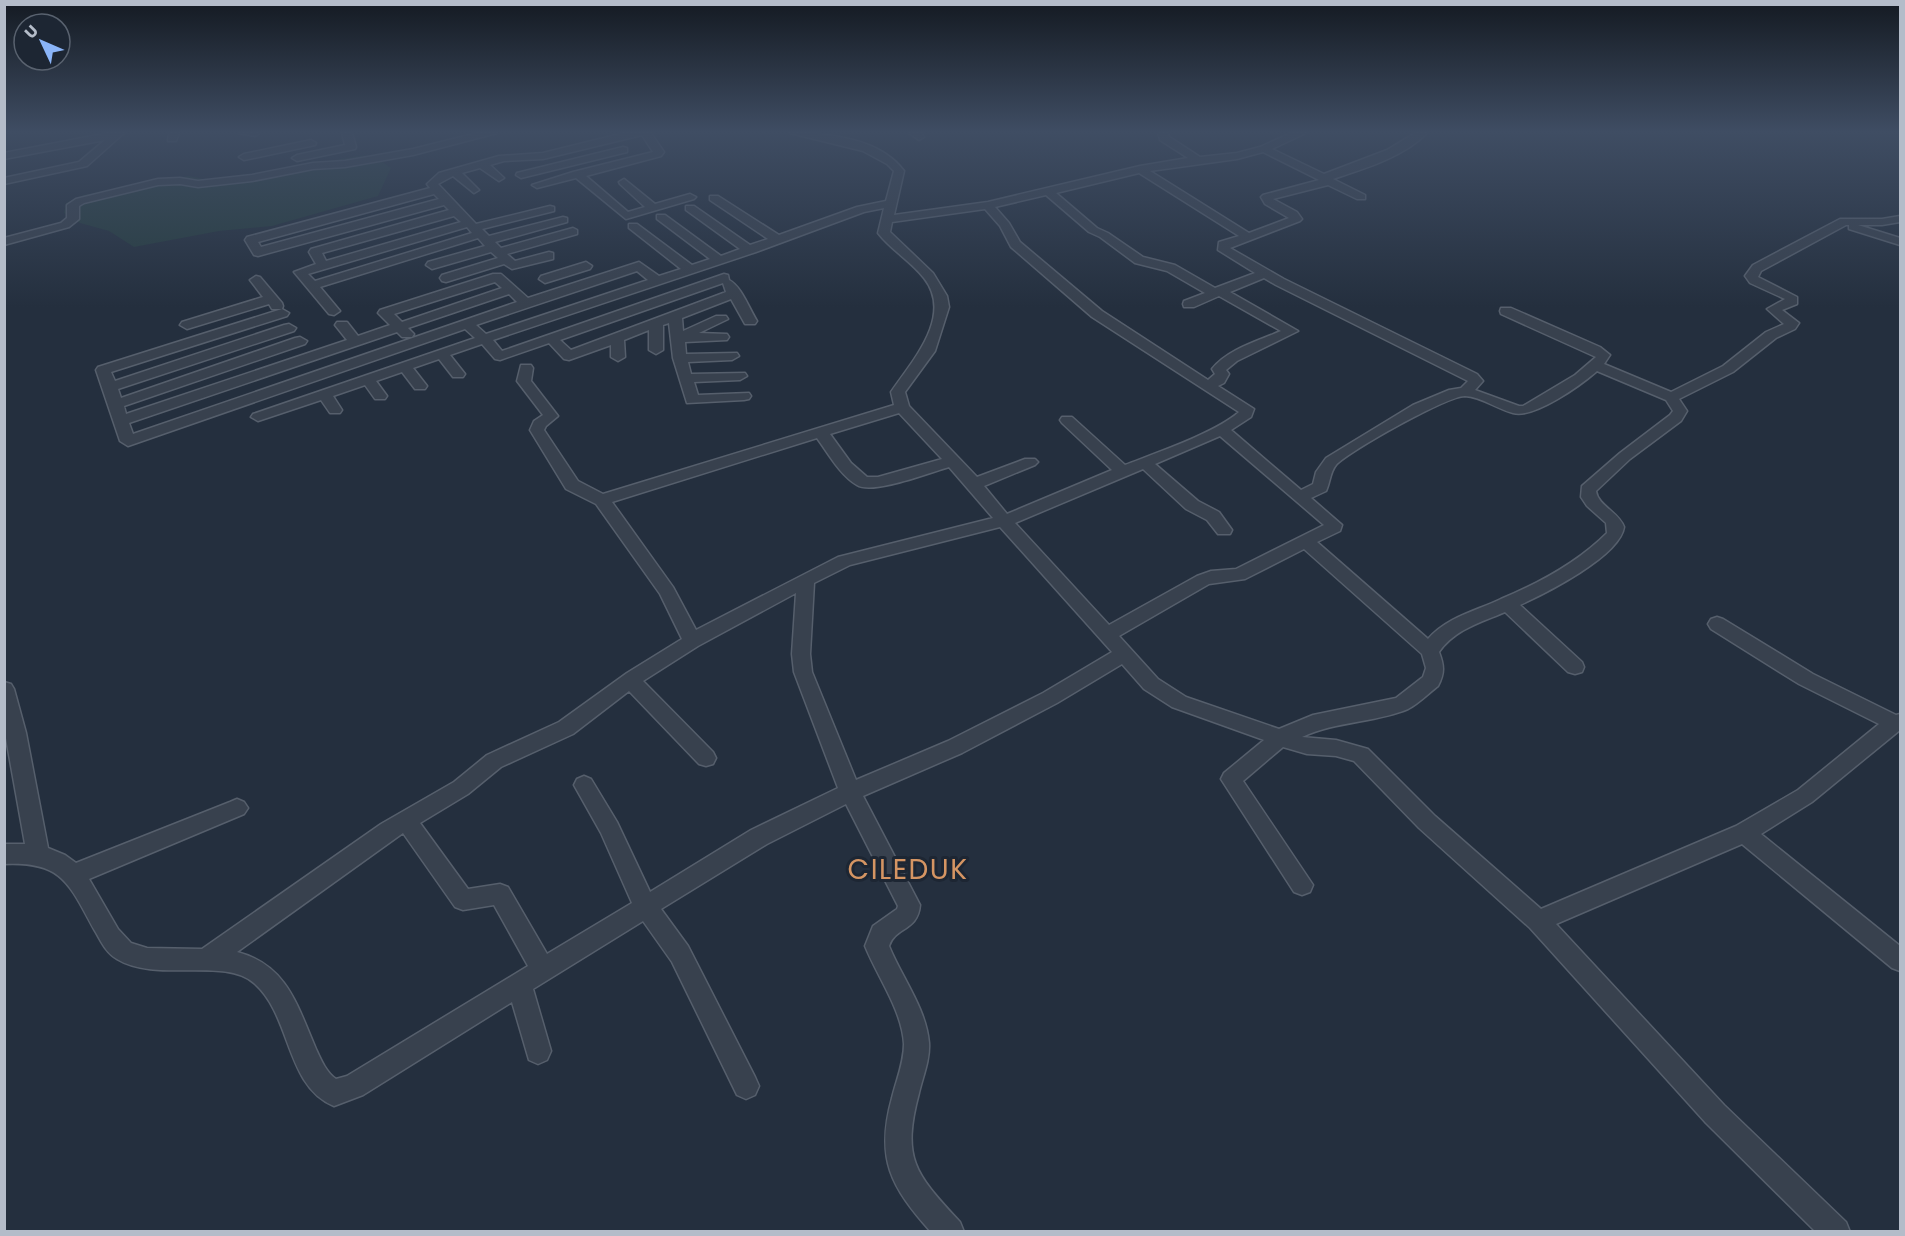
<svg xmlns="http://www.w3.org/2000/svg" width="1905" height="1236" viewBox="0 0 1905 1236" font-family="Poppins,sans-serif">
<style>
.green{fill:#263c3f}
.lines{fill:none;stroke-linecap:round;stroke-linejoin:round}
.minor-casing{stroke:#565f6c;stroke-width:3}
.minor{fill:#38414e;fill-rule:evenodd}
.labels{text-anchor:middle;stroke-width:6;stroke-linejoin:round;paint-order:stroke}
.near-quarter-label{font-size:28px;letter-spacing:1.5px;fill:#d59563;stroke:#1d2633}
</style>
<rect width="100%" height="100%" fill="#242f3e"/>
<polygon class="green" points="364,155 381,161 391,168 378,196 272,226 219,231 134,247 109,231 80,223 64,213 66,203 84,195 189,176 208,180 237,177"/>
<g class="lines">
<g class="minor-casing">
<g id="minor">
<polygon points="108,133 124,133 87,166 4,184 4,178 79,162 105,140 4,159 4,153"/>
<polygon points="169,133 179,133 176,141 168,141"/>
<polygon points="238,133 260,133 255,136"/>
<polygon points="342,133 352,133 356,147 355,149 297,161 292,158 297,155 345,145"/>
<polygon points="477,133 497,133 413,155 345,167 313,169 252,181 198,187 180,184 158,185 84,203 79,206 79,219 69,227 4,245 4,238 61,223 67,218 67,205 76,199 158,179 180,178 198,181 252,175 313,163 345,161 413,149"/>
<path d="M624,133H651L664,152L661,156L586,176L628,212L645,207L620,184L619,182L624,179L655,204L690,194L696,197L694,199L626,219L576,178L537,188L532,185L573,172L653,152L642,135L543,159L504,161L490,165L504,178L499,181L480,168L462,173L479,190L474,193L453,176L438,184L476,224L550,206L554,207V211L482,229L489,236L563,217L567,218V222L495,242L501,248L573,228L577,230V234L507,254L515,261L549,252L553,253V259L512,269L504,264L446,282L442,281L440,278L442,275L498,258L491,252L432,269L426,265L428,262L485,246L478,238L320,287L340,311L334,315L329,314L294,272L316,264L309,252L311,249L449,210L444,205L258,256L254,255L245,240L247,237L430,188L427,184L439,173L499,156L543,153ZM434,194L439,199L261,247L258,242ZM454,216L461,222L326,261L322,253ZM467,227L472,233L315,281L308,274Z"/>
<path d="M790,133C828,133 880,138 904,171L894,215L988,202L1140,166L1188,158L1160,140L1158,133H1169L1168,136L1200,157L1237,153L1260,147L1291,133H1306L1272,149L1324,174L1387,150L1415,133H1427C1404,157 1363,169 1333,179L1365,195V199H1357L1328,185L1273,199L1297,212L1302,219L1300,221L1230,248L1284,279L1477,374L1483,381L1475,390L1519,406H1523L1575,375L1596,357L1501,314L1500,311L1501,308H1511L1600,347L1610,355L1604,364L1671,392L1723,366L1766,332L1784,324L1767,309L1785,299L1750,283L1745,276L1753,265L1840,219H1882L1900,216V222L1882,225H1858L1900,238V245L1849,229V225H1846L1761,271L1758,277L1797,297V304L1782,310L1799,323L1795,329L1776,338L1733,372L1679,399L1687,411L1681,421L1630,459L1596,491C1598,506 1619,512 1624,527C1620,556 1546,593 1520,605L1582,662L1584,667L1582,672L1575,674L1568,672L1505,612C1482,622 1455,629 1439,652C1444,665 1445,673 1438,686C1429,693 1418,704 1408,709C1374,723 1336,721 1302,737L1336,740L1368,749L1435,816L1541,909L1736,826L1798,790L1879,724L1799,684L1711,629L1708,624L1711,619L1717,617L1723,619L1813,674L1896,715L1900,714V730L1812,802L1761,834L1900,946V971L1892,968L1742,844L1556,924L1724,1105L1846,1222L1850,1232H1816L1706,1123L1530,928L1419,828L1354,761L1336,756L1307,754L1283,747L1243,781L1313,885L1310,892L1302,895L1294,892L1221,779L1224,773L1264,740L1172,707L1144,689L1122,664L1057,703L962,753L863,796L920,905C918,931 895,927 889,946C902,978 926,1008 929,1043C930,1060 923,1076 919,1093C901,1160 916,1174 960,1222L964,1232H931C891,1187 875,1159 892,1098C896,1081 904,1063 904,1044C902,1010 878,978 865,946L873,926L897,909L898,906L846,804L767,844L661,909L688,946L755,1077L759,1086L755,1095L746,1099L737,1095L672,962L643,921L533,989L551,1051L547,1060L538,1064L529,1060L512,1002L363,1095L334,1106C285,1086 292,1016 254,983C225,957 156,983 117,959C106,953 101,941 95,931C69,884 63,861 4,864V844H25L4,727V682L11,684L14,689L26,733L48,848L65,855L76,863L230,802L237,799L244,802L248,808L244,814L89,879L118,929L131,943L147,948L202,949L381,824L454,782L487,755L559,722L627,673L682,639L660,594L596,504L566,489L530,430L534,421L543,415L517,381L521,365H531L533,368L531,381L558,416L546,426L544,430L578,481L603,494L894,405L891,392C912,361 954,316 924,278C911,261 891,250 878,233L884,208L864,212L756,252L493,340L502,351L724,274L728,275L729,280C741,286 749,308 757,321L755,324H745L731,299L682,318L683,331L716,316H726L728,319L699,333L727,334L729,337L727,340L685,342L686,354L737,353L739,356L732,360L688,362L691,374L745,373L747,376L740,380L694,382L698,395L749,393L751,396L749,399L744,400L687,403L673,358L669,323L663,325V350L656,354L649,350V330L624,340L625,357L618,361L611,357V345L569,360L564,359L549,343L500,360L495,359L482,344L450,355L465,374L463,377H453L439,359L413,368L427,386L425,389H415L402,372L376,381L387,396L385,399H375L365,385L333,396L342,410L340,413H330L321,400L258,421L251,417L253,414L475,338L465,329L128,446L120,441L96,370L98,367L282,309L289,313L287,316L111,372L115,381L284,325L289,324L296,328L294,331L118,389L121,398L295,338L300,337L307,341L305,344L124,406L126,414L347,340L335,325L337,322H347L358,336L390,325L378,313L380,310L493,274H501L528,298L639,262L659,276L681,269L629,228V224H637L692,265L710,259L657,219V215H665L721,256L740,249L686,210V206H694L750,245L768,239L710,200V196H718L779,235L857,207L886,201L894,171L887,164L863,151ZM1263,152L1319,180L1263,195L1261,197L1265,204L1289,218L1249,233L1150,171L1237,159ZM1139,173L1239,236L1219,242L1218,250L1255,273L1215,288L1175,265L1143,257L1108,233L1097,228L1056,193ZM1046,195L1089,232L1100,237L1135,263L1167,271L1205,293L1184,301L1183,304L1184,307H1194L1219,296L1281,331C1258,341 1228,349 1212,369L1215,374L1208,380L1102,311L1020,242L1009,223L995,207ZM985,209L1000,226L1011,247L1092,317L1239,412C1215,433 1156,453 1125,465L1072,417H1062L1060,420L1062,423L1112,470L1007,514L984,486L1035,465L1038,462L1035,459H1025L977,477L909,406L905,392L935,351L949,307L947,296L933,273L890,232L892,222ZM637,271L648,280L486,334L476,325ZM1264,278L1276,285L1468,381L1461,388L1449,390L1413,405L1326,458L1316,472L1313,484L1301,490L1231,430L1251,417L1254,409L1218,386L1224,383L1229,374L1226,370L1237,361L1298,331L1230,292ZM495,282L502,288L402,322L394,314ZM723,283L726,292L571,350L560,340ZM509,294L517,302L133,434L129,423L397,332L402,337H412L414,334L408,328ZM1597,371L1666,400L1673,411L1670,415L1620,453L1582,486L1581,497L1587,506L1606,523L1607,533C1577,563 1539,583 1501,599C1476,611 1447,617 1428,639L1317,542L1340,531L1342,525L1311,498L1326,491C1330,483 1330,472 1336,465C1349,451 1447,396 1465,396C1482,397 1497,409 1513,413C1534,419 1581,385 1597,371ZM899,413L942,459L878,477H867L851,463L830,434ZM1220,436L1324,525L1236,569L1211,571L1197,576L1109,625L1015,523L1143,469L1186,509L1207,520L1218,534H1230L1232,530L1219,512L1198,501L1155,464ZM817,438C828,453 840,475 857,485C873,495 931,472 949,467L993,518L838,557L696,630L673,587L612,502ZM1000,527L1112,652L1043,693L948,741L856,780L812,672L810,654L814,583L850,565ZM1304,549L1422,654L1426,668L1423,677L1396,698L1313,715L1279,729L1186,697L1158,679L1119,636L1209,584L1245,579ZM796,593L792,654L794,672L838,788L751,830L650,892L617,822L591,779L584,776L577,779L574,785L601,833L632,903L547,954L508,887L500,884L468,889L420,823L468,794L501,767L573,734L629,691L699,764L706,766L713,764L716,758L713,752L643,681L698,646ZM403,833L455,907L463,910L494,905L528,966L347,1076L336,1079C326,1072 321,1060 316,1049C297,1005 287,965 237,952Z"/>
<polygon points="909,133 921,133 924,137 919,140"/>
<polygon points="311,140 316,143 315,145 244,160 239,157 244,154"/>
<polygon points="623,147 627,148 627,152 521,178 516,175 517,173"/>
<polygon points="586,262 592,266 590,269 545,283 539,279 541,276"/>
<polygon points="256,276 260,277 282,303 283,306 282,309 272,309 269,304 187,329 180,325 182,322 263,297 250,280"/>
</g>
</g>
<use href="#minor" class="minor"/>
</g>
<linearGradient id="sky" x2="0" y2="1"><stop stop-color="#141a22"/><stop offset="0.43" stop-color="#3f4d63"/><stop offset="1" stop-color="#3f4d63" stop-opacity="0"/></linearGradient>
<rect width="1905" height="307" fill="url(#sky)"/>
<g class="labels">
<g class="near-quarter-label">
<text x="908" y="879">CILEDUK</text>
</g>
</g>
<rect width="1905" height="1236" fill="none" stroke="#b4bcc9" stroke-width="12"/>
<g transform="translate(42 42) rotate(314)"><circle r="28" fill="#1d2633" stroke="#59626f" stroke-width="1.5"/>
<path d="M0-4.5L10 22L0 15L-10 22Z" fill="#8ab4f8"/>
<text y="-9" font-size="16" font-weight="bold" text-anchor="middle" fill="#b4bcc9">U</text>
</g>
</svg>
